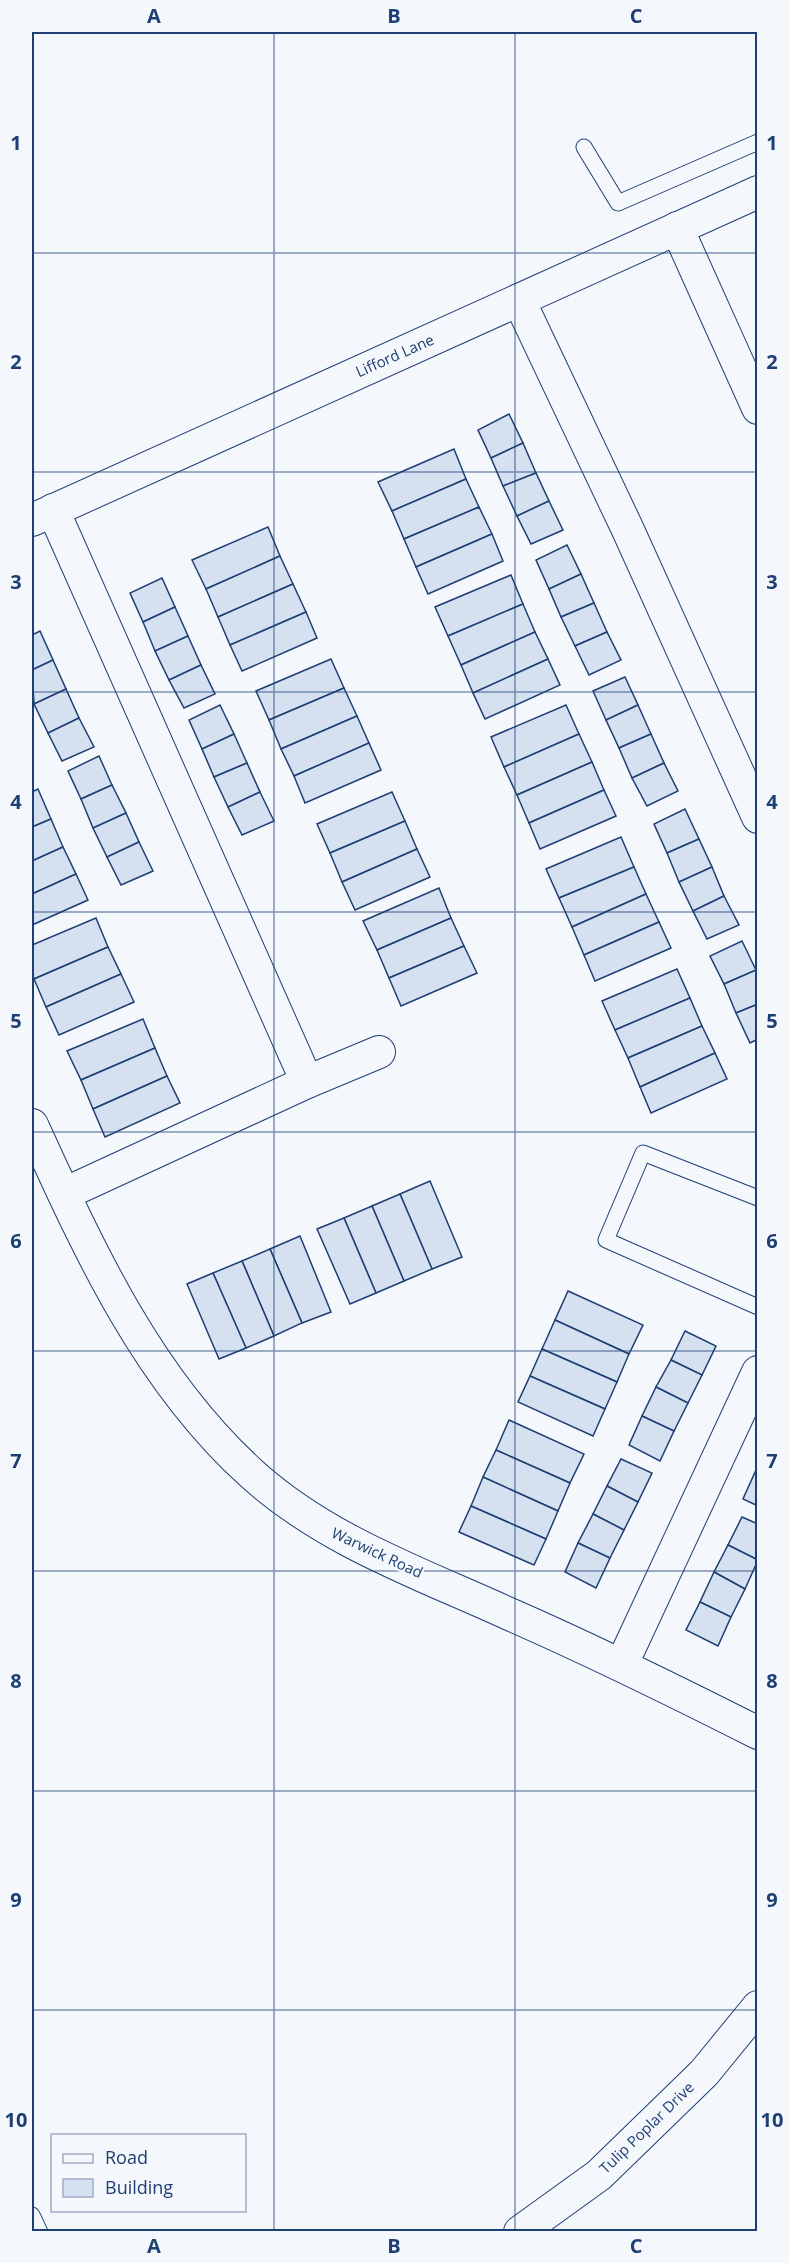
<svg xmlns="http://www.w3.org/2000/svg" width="789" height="2263" viewBox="0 0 789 2263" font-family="'Open Sans',sans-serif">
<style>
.building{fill:#d5e0f0;stroke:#1d3f73;stroke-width:1.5}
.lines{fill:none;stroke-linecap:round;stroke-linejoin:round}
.service-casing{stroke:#1d3f73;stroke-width:17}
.minor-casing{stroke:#1d3f73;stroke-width:34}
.service{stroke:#f4f7fb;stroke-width:15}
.minor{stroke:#f4f7fb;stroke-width:32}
.grid{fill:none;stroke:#1d3f73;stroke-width:1.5;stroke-opacity:0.55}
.labels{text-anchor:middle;stroke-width:4.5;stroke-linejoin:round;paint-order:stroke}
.street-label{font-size:15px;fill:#1d3f73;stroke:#f4f7fb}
.neatline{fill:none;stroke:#1d3f73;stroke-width:2}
.grid-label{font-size:20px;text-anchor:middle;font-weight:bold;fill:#1d3f73}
</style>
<rect width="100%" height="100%" fill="#f4f7fb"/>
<g class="building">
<polygon points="509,414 523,443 491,458 478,430"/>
<polygon points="523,443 536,473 503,486 491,458"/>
<polygon points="454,449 466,479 392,511 378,482"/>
<polygon points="536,473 549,501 517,516 503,486"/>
<polygon points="466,479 479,507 404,539 392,511"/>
<polygon points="549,501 563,530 531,544 517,516"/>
<polygon points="479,507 492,534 416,567 404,539"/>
<polygon points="268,527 280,556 206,589 192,560"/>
<polygon points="492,534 503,561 428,594 416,567"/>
<polygon points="567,545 581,574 549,589 536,560"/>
<polygon points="280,556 293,584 218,617 206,589"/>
<polygon points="581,574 594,603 561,617 549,589"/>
<polygon points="511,575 523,604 448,636 435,607"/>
<polygon points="162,578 175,607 143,622 130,593"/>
<polygon points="293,584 306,612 230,645 218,617"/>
<polygon points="594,603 607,632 575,646 561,617"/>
<polygon points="523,604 535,632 461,665 448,636"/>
<polygon points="175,607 188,636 155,651 143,622"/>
<polygon points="306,612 317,638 242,671 230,645"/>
<polygon points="40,631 53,660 32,670 32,635"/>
<polygon points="535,632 548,659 473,693 461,665"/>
<polygon points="607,632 621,660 589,675 575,646"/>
<polygon points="188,636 201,665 169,680 155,651"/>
<polygon points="331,659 344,688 269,720 256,691"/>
<polygon points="548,659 560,685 485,719 473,693"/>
<polygon points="53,660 66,689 34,704 32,670"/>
<polygon points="201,665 215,694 184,708 169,680"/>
<polygon points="625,677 638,705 606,720 593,691"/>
<polygon points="344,688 357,716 281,749 269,720"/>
<polygon points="66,689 79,718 48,733 34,704"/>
<polygon points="220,705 234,734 202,749 189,720"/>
<polygon points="566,705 579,734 504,767 491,737"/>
<polygon points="638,705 651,734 619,748 606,720"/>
<polygon points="357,716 369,743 294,776 281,749"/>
<polygon points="79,718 94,747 62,761 48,733"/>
<polygon points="234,734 247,763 214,777 202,749"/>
<polygon points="579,734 592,762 517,795 504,767"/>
<polygon points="651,734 664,763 632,778 619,748"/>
<polygon points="369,743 381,770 305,803 294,776"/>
<polygon points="99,756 112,785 81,799 68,771"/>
<polygon points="592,762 604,790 529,823 517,795"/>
<polygon points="247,763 260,792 228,807 214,777"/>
<polygon points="664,763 678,791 647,806 632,778"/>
<polygon points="112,785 126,813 93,828 81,799"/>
<polygon points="38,789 51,819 32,827 32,792"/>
<polygon points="604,790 616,816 540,849 529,823"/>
<polygon points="260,792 274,821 242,835 228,807"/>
<polygon points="392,792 405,821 330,853 317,824"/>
<polygon points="685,809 699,839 667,853 654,824"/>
<polygon points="126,813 139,842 107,857 93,828"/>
<polygon points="51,819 63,847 32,861 32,827"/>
<polygon points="405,821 417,849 342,882 330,853"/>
<polygon points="621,837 634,867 559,898 546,869"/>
<polygon points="699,839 712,867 679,882 667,853"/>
<polygon points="139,842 153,871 121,885 107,857"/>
<polygon points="63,847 76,874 32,894 32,861"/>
<polygon points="417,849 430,877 355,910 342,882"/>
<polygon points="634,867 646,894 572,927 559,898"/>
<polygon points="712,867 724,896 693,911 679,882"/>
<polygon points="76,874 88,900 32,925 32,894"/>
<polygon points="439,888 451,918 377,950 363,921"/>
<polygon points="646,894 659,922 584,955 572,927"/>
<polygon points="724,896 739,925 707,939 693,911"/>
<polygon points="96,918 108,947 34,979 32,973 32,945"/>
<polygon points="451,918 464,946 389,978 377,950"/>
<polygon points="659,922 671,948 595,981 584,955"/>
<polygon points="742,941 756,970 724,984 710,956"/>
<polygon points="464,946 477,973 401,1006 389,978"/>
<polygon points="108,947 121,974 46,1007 34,979"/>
<polygon points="677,969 690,998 615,1030 602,1001"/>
<polygon points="756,970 758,1004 736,1013 724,984"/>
<polygon points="121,974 134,1002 59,1035 46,1007"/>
<polygon points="690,998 702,1026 628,1058 615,1030"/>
<polygon points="758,1004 758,1039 750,1043 736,1013"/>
<polygon points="143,1019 155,1048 81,1080 67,1051"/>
<polygon points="702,1026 715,1053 640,1087 628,1058"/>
<polygon points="155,1048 167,1076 93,1109 81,1080"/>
<polygon points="715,1053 727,1079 651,1113 640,1087"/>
<polygon points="167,1076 180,1103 105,1137 93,1109"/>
<polygon points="430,1181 462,1257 432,1269 400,1194"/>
<polygon points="400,1194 432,1269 404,1281 372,1206"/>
<polygon points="372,1206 404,1281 376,1293 344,1218"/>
<polygon points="344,1218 376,1293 350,1304 317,1229"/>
<polygon points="300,1236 331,1312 302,1323 270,1249"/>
<polygon points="270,1249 302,1323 274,1336 242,1261"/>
<polygon points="242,1261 274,1336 246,1348 213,1273"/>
<polygon points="213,1273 246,1348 219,1359 187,1284"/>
<polygon points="568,1291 643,1325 629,1354 555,1320"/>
<polygon points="555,1320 629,1354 617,1382 542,1349"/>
<polygon points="685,1331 716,1346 702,1375 671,1360"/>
<polygon points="542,1349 617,1382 605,1409 530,1376"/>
<polygon points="671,1360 702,1375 688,1403 656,1387"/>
<polygon points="530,1376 605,1409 593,1436 518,1402"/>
<polygon points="656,1387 688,1403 674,1431 642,1416"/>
<polygon points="642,1416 674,1431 660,1461 629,1445"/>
<polygon points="509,1420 584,1454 570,1483 496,1450"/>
<polygon points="496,1450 570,1483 558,1511 483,1477"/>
<polygon points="621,1459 652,1473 638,1502 607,1486"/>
<polygon points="756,1470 758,1471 758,1506 743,1499"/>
<polygon points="483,1477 558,1511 546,1539 471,1506"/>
<polygon points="607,1486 638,1502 624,1530 593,1514"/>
<polygon points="471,1506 546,1539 534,1565 459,1532"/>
<polygon points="593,1514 624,1530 610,1558 578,1543"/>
<polygon points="742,1517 758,1524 758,1560 728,1545"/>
<polygon points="578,1543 610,1558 596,1588 565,1572"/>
<polygon points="728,1545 758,1560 745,1589 714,1572"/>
<polygon points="714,1572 745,1589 731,1617 700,1602"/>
<polygon points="700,1602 731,1617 718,1646 686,1630"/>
</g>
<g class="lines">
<g class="service-casing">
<g id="service">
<polyline points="584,147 618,203 758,142"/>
<polyline points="758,1198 643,1153 606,1240 758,1307"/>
<polyline points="32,2215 40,2232"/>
</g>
</g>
<g class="minor-casing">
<g id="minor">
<polyline points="677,228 758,408"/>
<polyline points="519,300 628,530 758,817"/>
<polyline points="53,510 307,1082 64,1194"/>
<polyline points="32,520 758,192"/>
<polyline points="307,1082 379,1052"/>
<path d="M32,1125C89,1250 147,1379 252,1474C325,1540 419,1573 507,1613C592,1650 675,1691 758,1733"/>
<polyline points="622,1664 758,1372"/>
<polyline points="520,2232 599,2175 704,2073 758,2007"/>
</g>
</g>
<use href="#service" class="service"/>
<use href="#minor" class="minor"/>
</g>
<path class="grid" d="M274,32V2232M515,32V2232M32,253H758M32,472H758M32,692H758M32,912H758M32,1132H758M32,1351H758M32,1571H758M32,1791H758M32,2010H758"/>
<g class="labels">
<g class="street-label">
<text transform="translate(395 356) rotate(-24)" y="5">Lifford Lane</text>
<text transform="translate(377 1553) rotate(25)" y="5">Warwick Road</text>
<text transform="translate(647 2128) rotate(-44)" y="5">Tulip Poplar Drive</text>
</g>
</g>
<rect width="789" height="2263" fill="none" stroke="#f4f7fb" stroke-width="66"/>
<rect x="51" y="2134" width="195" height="78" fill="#f4f7fb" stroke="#9eadc5" stroke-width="1.5"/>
<rect x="63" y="2154" width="30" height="9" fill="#f4f7fb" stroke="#9eadc5" stroke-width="1.5"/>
<text x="105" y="2164" font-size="18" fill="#1d3f73">Road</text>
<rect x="63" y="2179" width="30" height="18" fill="#d5e0f0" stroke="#9eadc5" stroke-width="1.5"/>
<text x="105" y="2194" font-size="18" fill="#1d3f73">Building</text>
<rect x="33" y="33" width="723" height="2197" class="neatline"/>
<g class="grid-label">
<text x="154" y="23">A</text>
<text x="394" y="23">B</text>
<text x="636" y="23">C</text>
<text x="16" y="150">1</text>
<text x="772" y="150">1</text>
<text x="16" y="369">2</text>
<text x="772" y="369">2</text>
<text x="16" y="589">3</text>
<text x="772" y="589">3</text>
<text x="16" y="809">4</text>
<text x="772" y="809">4</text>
<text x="16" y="1028">5</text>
<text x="772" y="1028">5</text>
<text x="16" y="1248">6</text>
<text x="772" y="1248">6</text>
<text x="16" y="1468">7</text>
<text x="772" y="1468">7</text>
<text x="16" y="1688">8</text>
<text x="772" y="1688">8</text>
<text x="16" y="1907">9</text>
<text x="772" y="1907">9</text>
<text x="16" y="2127">10</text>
<text x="772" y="2127">10</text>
<text x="154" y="2253">A</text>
<text x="394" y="2253">B</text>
<text x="636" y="2253">C</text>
</g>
</svg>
